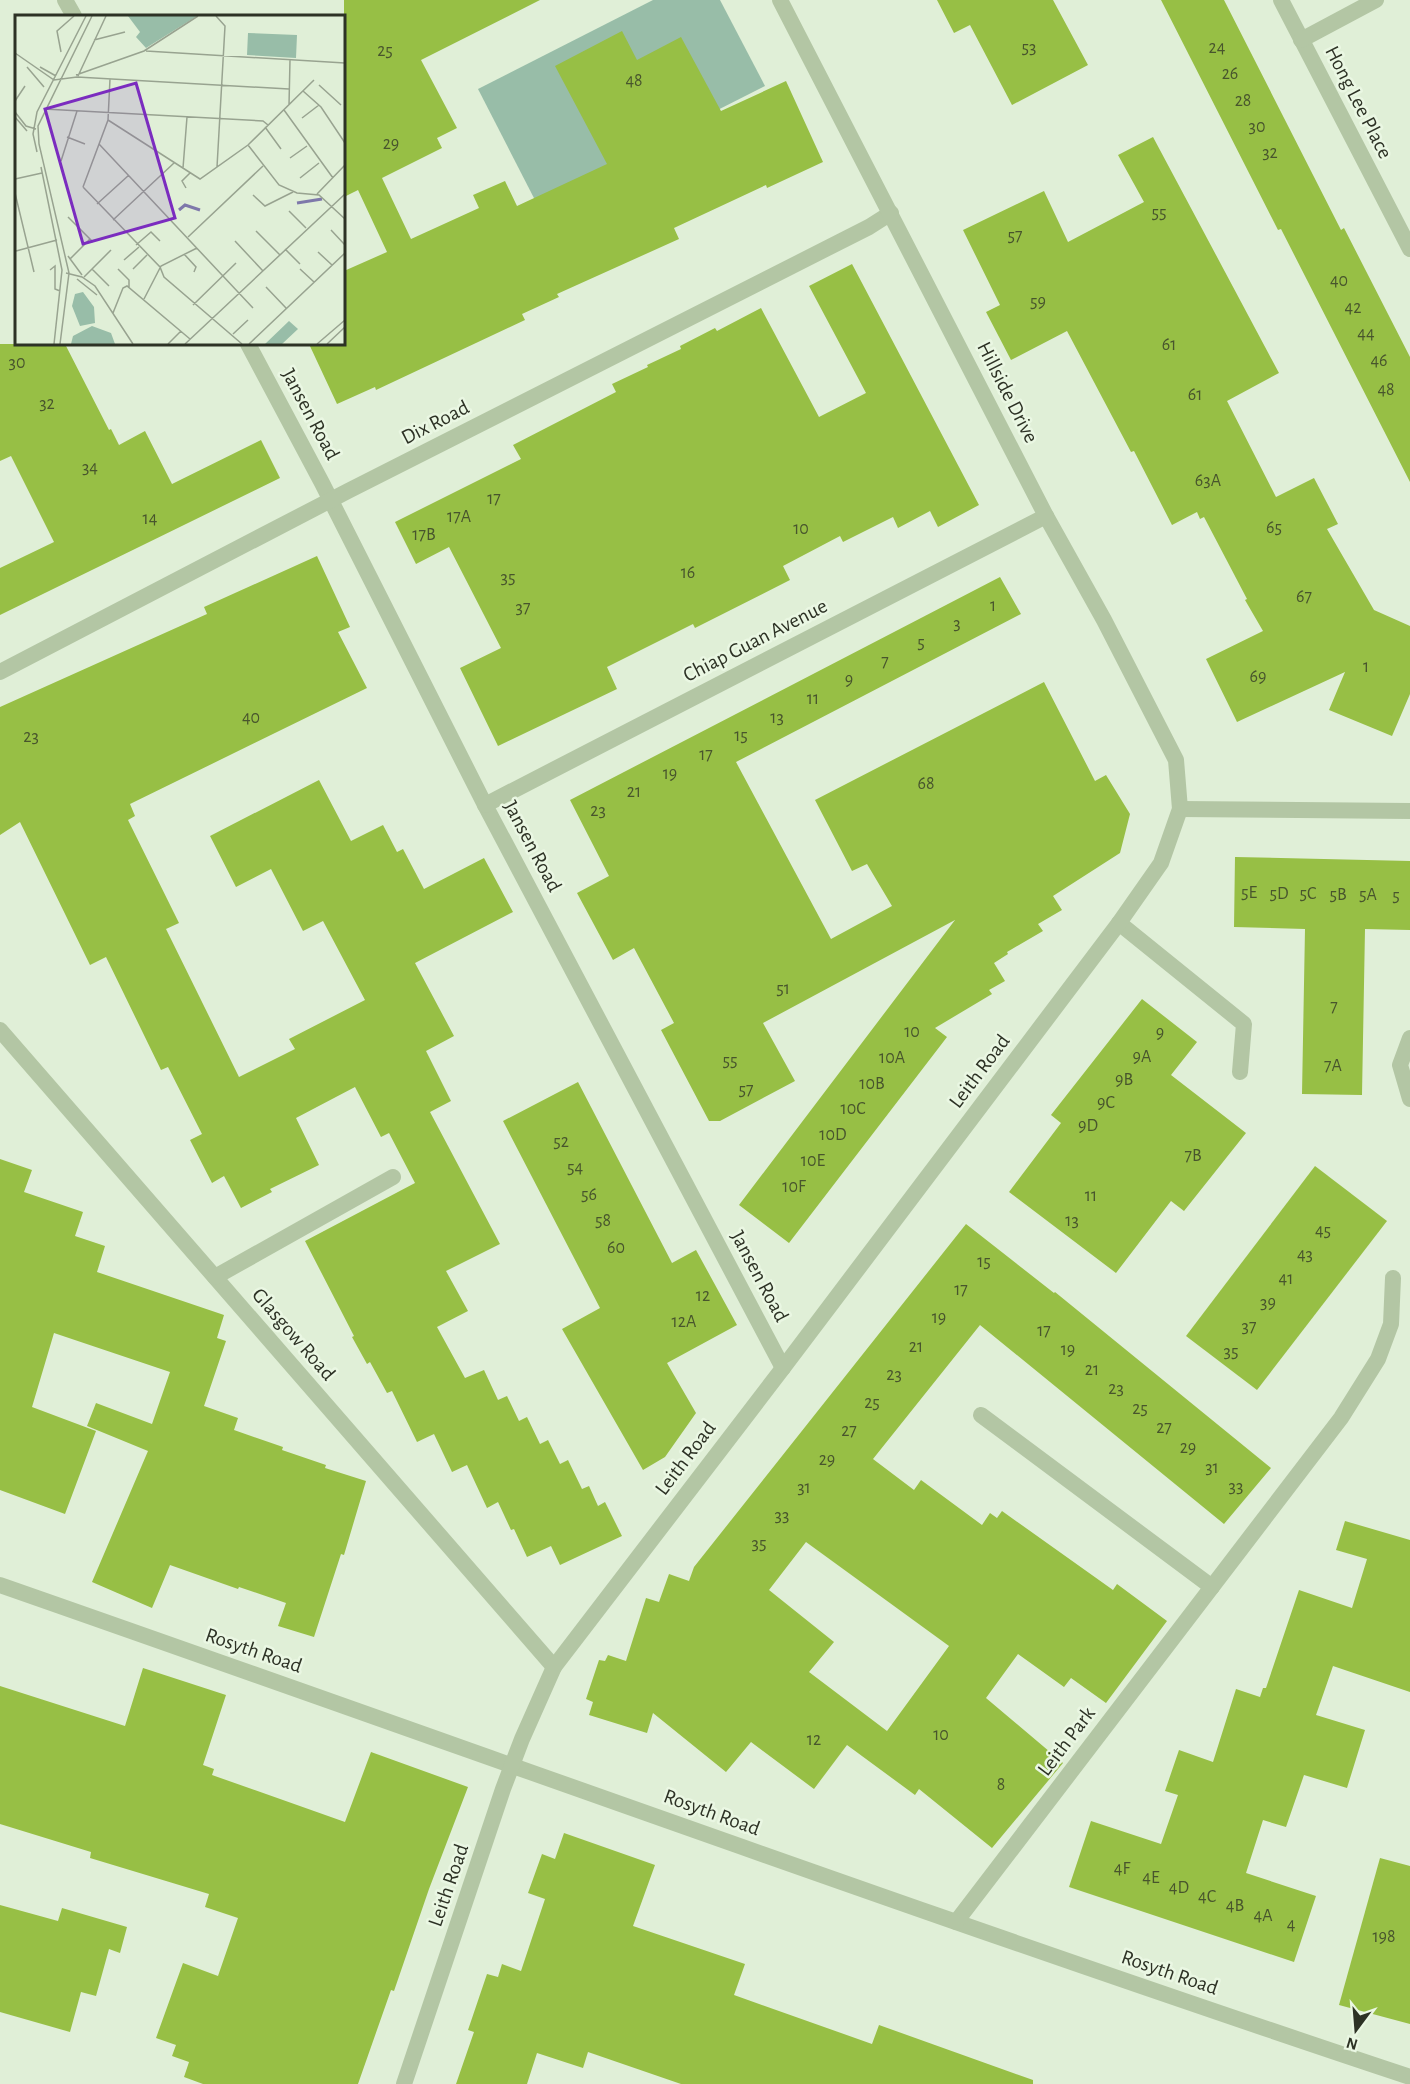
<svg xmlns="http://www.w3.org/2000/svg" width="1410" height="2084" viewBox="0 0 1410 2084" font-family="'Alegreya Sans',sans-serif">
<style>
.green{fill:#98bda8}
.building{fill:#97bf45;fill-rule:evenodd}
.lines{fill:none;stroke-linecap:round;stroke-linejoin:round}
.service{stroke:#b3c6a4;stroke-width:16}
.minor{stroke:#b3c6a4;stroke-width:16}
.labels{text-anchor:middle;stroke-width:5;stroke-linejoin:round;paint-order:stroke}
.number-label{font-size:18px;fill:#48552d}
.street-label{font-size:21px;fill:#2d3225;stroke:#eaf7e3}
.inset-river{fill:none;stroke:#7e78aa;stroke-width:3}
.inset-road{fill:none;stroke:#98a390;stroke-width:1.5}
.view{fill:#7b2cbf;fill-opacity:0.15;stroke:#7b2cbf;stroke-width:3}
.inset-edge{fill:none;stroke:#2d3225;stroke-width:3}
</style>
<rect width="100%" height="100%" fill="#e0efd7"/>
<polygon class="green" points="653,0 720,0 765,86 536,202 478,89"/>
<g class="building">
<polygon points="344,0 540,0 421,60 457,128 437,138 442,148 382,178 411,239 479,208 473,195 505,181 517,206 607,164 555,66 622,31 637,60 681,37 721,111 786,81 823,162 767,188 766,185 674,228 679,239 557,294 559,297 522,314 525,320 376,390 375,387 337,404 309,344 344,344 344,271 387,252 358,190 344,197"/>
<polygon points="937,0 1053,0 1088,65 1012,105 970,25 954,33"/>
<polygon points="1161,0 1224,0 1341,230 1344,228 1410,357 1410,482 1281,229 1278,230"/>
<polygon points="1153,137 1279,373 1227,401 1276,497 1314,478 1338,524 1327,529 1374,610 1410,626 1410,694 1392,736 1329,710 1345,672 1237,722 1206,659 1263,631 1245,600 1247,599 1204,517 1200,519 1197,512 1172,525 1134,451 1131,452 1067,331 1011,360 986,312 1000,305 963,230 1044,191 1068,242 1144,202 1118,155"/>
<polygon points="852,264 979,505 938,527 930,511 898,528 893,517 843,542 840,536 783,566 790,580 695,628 693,624 607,667 617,689 498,746 460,668 501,648 449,547 416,564 395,522 521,459 513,445 616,392 612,384 648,367 647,365 681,349 680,346 715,328 717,331 761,308 819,417 866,393 809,286"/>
<polygon points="0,344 65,344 109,430 111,429 119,445 145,431 172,484 261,440 280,478 0,615 0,568 54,542 11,456 0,461"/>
<polygon points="317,556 350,627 338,632 367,688 130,804 135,816 128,820 179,923 166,929 239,1077 295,1049 289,1039 365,1000 323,921 303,931 271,869 236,887 210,836 319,780 351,841 383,825 397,852 403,849 424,889 484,858 513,912 415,963 454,1036 426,1051 451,1101 430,1112 500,1244 446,1271 468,1311 437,1327 465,1378 484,1370 498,1400 507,1396 519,1421 527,1417 540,1444 548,1440 560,1464 568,1460 582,1489 589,1486 598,1506 605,1502 622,1536 560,1565 551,1546 527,1557 514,1529 511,1530 498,1502 487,1508 467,1465 452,1472 434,1434 417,1442 392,1391 387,1393 370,1362 367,1364 352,1337 354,1336 305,1241 415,1183 389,1133 381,1137 355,1087 296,1118 319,1165 270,1189 272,1192 241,1208 224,1176 212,1183 190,1140 202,1134 168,1067 161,1070 106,957 90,965 20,822 0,835 0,707 207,614 204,607"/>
<polygon points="1000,577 1021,614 736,762 831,939 892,906 867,864 852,871 815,800 1044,682 1095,781 1106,775 1130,814 1120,853 1053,896 1062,910 1038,924 1043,931 1007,952 1008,954 994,963 1005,981 989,990 992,994 935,1028 947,1037 789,1243 739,1205 955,920 763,1023 795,1081 720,1121 709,1121 661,1030 674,1023 634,948 613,960 577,893 609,876 570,800"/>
<polygon points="1235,857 1410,861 1410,930 1365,929 1362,1095 1302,1094 1305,929 1234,927"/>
<polygon points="1142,999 1197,1042 1171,1075 1246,1133 1184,1211 1171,1201 1116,1273 1009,1192 1061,1123 1051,1115"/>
<polygon points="578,1082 672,1263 696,1250 737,1325 667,1363 696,1413 665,1457 643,1470 562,1329 600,1308 503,1121"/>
<polygon points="0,1159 32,1170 24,1192 83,1212 75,1236 105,1246 97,1272 224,1315 217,1338 226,1341 204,1406 238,1418 234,1430 283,1447 282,1450 326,1465 325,1468 366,1481 344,1555 341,1554 314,1637 278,1626 286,1603 239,1587 238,1589 170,1565 152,1608 92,1582 148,1451 87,1426 96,1403 152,1424 170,1372 54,1333 32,1407 96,1431 65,1514 0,1490"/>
<polygon points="1315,1166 1387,1221 1257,1390 1186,1336"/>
<path d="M966,1224L1054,1293L1055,1292L1271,1468L1224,1524L980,1325L873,1459L914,1490L921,1480L982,1525L990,1513L997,1518L1002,1511L1113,1590L1117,1584L1167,1621L1106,1703L1071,1678L1064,1687L1018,1654L986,1698L1063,1763L992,1848L919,1789L915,1795L847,1745L814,1789L751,1742L726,1772L653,1713L647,1733L589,1715L593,1702L586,1699L599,1660L605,1661L608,1655L626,1661L646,1598L659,1602L669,1574L689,1581L694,1567ZM806,1542L949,1646L887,1731L809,1672L834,1642L769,1590Z"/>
<polygon points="1345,1521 1410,1540 1410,1692 1333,1666 1316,1715 1365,1730 1347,1788 1304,1775 1286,1827 1263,1820 1246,1873 1316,1896 1294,1962 1069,1887 1091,1821 1161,1844 1178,1795 1165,1791 1179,1750 1213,1762 1236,1689 1260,1697 1263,1688 1266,1688 1299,1590 1352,1608 1367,1559 1336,1550"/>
<polygon points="143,1668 226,1695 203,1765 214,1769 212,1775 345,1822 371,1752 468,1787 429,1889 394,1991 391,1990 358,2084 203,2084 184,2077 189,2062 172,2056 176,2045 156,2038 183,1963 218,1976 238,1918 205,1907 209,1894 90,1858 91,1852 0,1824 0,1686 125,1726"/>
<polygon points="564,1833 655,1865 633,1926 745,1964 734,1995 872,2044 879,2025 1033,2080 1033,2084 681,2084 588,2052 583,2068 537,2053 527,2084 456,2084 474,2032 468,2030 487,1974 498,1977 502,1964 521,1971 545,1899 528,1893 542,1854 555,1859"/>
<polygon points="1380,1858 1410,1866 1410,2024 1339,2005"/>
<polygon points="0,1905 58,1921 62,1908 127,1927 120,1953 109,1949 96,1996 81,1992 70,2032 0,2012"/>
</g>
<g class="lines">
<polyline class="service" points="1410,1038 1400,1065 1410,1099"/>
<g class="minor">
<polyline points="65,0 74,16"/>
<polyline points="1281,0 1410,249"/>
<polyline points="1301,40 1376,0"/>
<polyline points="248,344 322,483 485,805 783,1368"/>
<polyline points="0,672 348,491 869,227 891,213"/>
<polyline points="485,805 1046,516"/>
<polyline points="1180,809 1410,811"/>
<polyline points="1119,923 1244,1024 1240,1072"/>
<polyline points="0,1030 554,1667"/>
<polyline points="215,1277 393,1177"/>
<polyline points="981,1415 1212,1587"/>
<path d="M0,1585C470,1749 938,1920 1410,2077"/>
<polyline points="956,1922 1341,1418 1378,1359 1391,1324 1393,1278"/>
<polyline points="404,2084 503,1789 522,1739 554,1667 783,1368 1119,923 1161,863 1180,809 1176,760 1104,620 1046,516 780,0"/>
</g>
</g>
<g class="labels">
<g class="number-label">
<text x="1029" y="53">53</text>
<text x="1217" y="53">24</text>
<text x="385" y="56">25</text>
<text x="1230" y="79">26</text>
<text x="634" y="86">48</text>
<text x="1243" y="106">28</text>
<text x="1257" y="132">30</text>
<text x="391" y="149">29</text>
<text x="1270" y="158">32</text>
<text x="1159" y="218">55</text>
<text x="1015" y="241">57</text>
<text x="1339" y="286">40</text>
<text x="1038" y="307">59</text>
<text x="1353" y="313">42</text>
<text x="1366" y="339">44</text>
<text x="1169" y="350">61</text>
<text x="1379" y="366">46</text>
<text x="17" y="368">30</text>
<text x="1386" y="395">48</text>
<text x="1195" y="400">61</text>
<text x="47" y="409">32</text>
<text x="90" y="473">34</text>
<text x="1208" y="486">63A</text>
<text x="494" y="504">17</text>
<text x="459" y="522">17A</text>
<text x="150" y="524">14</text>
<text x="1274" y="533">65</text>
<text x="801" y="534">10</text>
<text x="424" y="540">17B</text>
<text x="688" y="578">16</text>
<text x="508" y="583">35</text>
<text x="1304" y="602">67</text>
<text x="993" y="611">1</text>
<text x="523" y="613">37</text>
<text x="957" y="629">3</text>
<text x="921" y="648">5</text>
<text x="885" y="667">7</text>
<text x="1366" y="672">1</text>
<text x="1258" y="682">69</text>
<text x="849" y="685">9</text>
<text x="813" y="704">11</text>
<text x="251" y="723">40</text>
<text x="777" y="723">13</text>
<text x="741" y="741">15</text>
<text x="31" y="742">23</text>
<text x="706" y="760">17</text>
<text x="670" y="779">19</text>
<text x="926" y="789">68</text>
<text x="634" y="797">21</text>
<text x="598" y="816">23</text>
<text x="1249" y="898">5E</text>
<text x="1279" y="899">5D</text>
<text x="1308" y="899">5C</text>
<text x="1338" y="900">5B</text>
<text x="1368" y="900">5A</text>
<text x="1396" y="901">5</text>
<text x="783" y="994">51</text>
<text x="1334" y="1012">7</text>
<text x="912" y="1037">10</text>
<text x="1160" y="1038">9</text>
<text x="1142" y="1062">9A</text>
<text x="892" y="1063">10A</text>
<text x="730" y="1066">55</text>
<text x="1333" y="1071">7A</text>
<text x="1124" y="1085">9B</text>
<text x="872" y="1089">10B</text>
<text x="746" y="1095">57</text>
<text x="1106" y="1108">9C</text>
<text x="853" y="1114">10C</text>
<text x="1088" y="1131">9D</text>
<text x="833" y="1140">10D</text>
<text x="561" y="1147">52</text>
<text x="1193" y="1161">7B</text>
<text x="813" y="1166">10E</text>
<text x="575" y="1173">54</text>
<text x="794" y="1192">10F</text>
<text x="589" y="1200">56</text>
<text x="1091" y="1201">11</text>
<text x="603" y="1226">58</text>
<text x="1072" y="1226">13</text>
<text x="1323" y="1236">45</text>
<text x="616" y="1253">60</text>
<text x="1305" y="1260">43</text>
<text x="984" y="1267">15</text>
<text x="1286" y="1284">41</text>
<text x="961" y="1295">17</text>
<text x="703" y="1301">12</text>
<text x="1268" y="1308">39</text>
<text x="939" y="1323">19</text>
<text x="684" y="1327">12A</text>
<text x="1249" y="1332">37</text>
<text x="1044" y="1336">17</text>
<text x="916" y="1352">21</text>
<text x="1068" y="1355">19</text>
<text x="1231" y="1357">35</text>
<text x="1092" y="1375">21</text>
<text x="894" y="1380">23</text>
<text x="1116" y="1394">23</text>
<text x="872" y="1408">25</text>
<text x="1140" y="1414">25</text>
<text x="1164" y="1433">27</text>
<text x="849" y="1436">27</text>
<text x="1188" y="1453">29</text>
<text x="827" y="1465">29</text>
<text x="1212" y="1473">31</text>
<text x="1236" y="1492">33</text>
<text x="804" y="1493">31</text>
<text x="782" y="1521">33</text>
<text x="759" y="1549">35</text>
<text x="941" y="1740">10</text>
<text x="814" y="1745">12</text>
<text x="1001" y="1790">8</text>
<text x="1122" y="1874">4F</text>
<text x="1151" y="1883">4E</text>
<text x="1179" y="1893">4D</text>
<text x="1207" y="1902">4C</text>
<text x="1235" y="1911">4B</text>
<text x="1263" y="1921">4A</text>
<text x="1291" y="1930">4</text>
<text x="1384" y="1942">198</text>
</g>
<g class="street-label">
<text transform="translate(1359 102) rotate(63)" y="7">Hong Lee Place</text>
<text transform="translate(1008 392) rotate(63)" y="7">Hillside Drive</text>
<text transform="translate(311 414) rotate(62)" y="7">Jansen Road</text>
<text transform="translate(435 422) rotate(-27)" y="7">Dix Road</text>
<text transform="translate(755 640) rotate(-27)" y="7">Chiap Guan Avenue</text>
<text transform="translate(533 846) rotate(62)" y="7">Jansen Road</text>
<text transform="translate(979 1071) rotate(-53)" y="7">Leith Road</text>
<text transform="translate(760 1276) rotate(62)" y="7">Jansen Road</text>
<text transform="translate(294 1334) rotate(49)" y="7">Glasgow Road</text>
<text transform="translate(685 1458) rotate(-53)" y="7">Leith Road</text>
<text transform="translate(254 1650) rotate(19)" y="7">Rosyth Road</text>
<text transform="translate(1066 1741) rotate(-53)" y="7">Leith Park</text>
<text transform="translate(712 1812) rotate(20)" y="7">Rosyth Road</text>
<text transform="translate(448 1885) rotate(-71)" y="7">Leith Road</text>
<text transform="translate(1170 1972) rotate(19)" y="7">Rosyth Road</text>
</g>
</g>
<g transform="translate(15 15)">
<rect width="330" height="330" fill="#e0efd7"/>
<path d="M113,1H182L131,33L121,22L125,17ZM233,18L282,20L281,43L232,40ZM68,277L79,292L80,308L65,311L57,291L60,279ZM274,306L283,314L267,329H250ZM77,311L96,318L100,329H56L58,321Z" fill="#98bda8"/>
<path class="inset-river" d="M282,188L307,184M164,195L170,190L185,195"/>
<path class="inset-road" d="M201,1L210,11L202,152M79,25L110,17M131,36L330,48M46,37L42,16L59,1M0,38L39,65L62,62L274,74M12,52L29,72M25,52L41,61M61,60L129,36L183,1M63,61L91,1M304,70L326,90M288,76L306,92L330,128M0,86L10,71M274,90L275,45M29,94L248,106L253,110M269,95L318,163M0,97L11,111L21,114M0,102L12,116M287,103L304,90M93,105L185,164L233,130L299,65M250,112L266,134M52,122L70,129M84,129L238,293M233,130L264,170L282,178L304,180L330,204M22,137L18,119L22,97L71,1M275,143L292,131M46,146L62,96M26,152L47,255L39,329M168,153L172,102M285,163L304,148M0,164L27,158M68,172L145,252L149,262L227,329M68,172L93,105L95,64M171,173L167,166L175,158M0,178L19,257M302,179L330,150M238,180L250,191L278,177M82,189L114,160M274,196L291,213M53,202L78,227M98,205L159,148M316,215L330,230M241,216L265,240M173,222L248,151M220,226L248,256M121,230L136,217L145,226M270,234L285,249M1,236L42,225M303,237L317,250M169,239L181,252L179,257M53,241L67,260M55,244L75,224M109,245L124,232M77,254L94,271M103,254L114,265V272M118,254L132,240M285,254L299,267M35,255L40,251V274L45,276M51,258L67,262L80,271L118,329M69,262L96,235M62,264L82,280M251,272L271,293M129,284L146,251L182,233M178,290L221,248M98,298L108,273L112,271L175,324M218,319L233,305M45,329L54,258L24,129L23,111L77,1M153,329L166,316M170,329L330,179M234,329L330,238M302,329L330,305M312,329L330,312"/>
<path class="view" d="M121,68L160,203L68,229L30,94Z"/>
<rect width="330" height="330" class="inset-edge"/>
</g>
<g transform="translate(1356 2030) rotate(196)" stroke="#eaf7e3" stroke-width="4.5" paint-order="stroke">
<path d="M0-4.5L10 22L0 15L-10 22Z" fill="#2d3225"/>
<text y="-9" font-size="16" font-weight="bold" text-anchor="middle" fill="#2d3225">N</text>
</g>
</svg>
